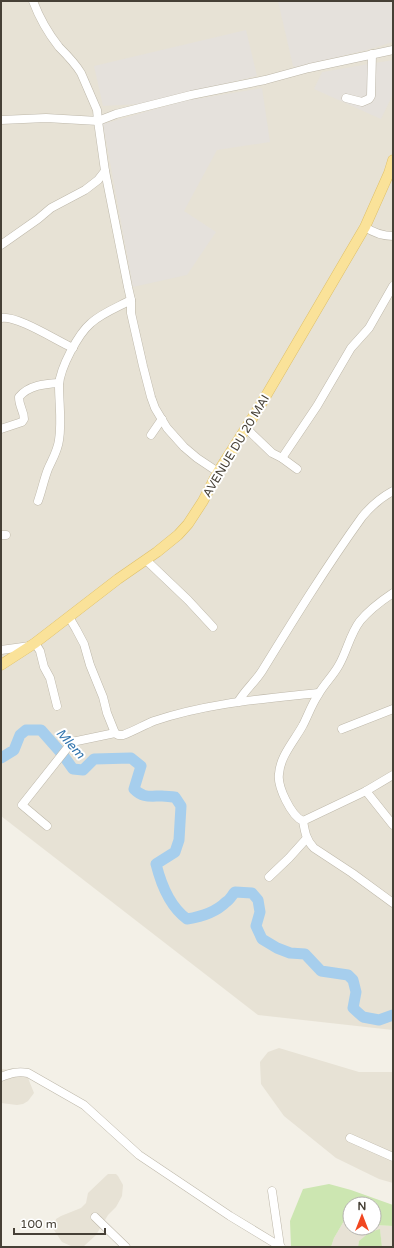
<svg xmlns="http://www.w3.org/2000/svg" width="394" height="1248" viewBox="0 0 394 1248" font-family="'Varela Round',sans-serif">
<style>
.residential{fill:#e7e2d5}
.industrial{fill:#e5e1dc}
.green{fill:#cce6b1}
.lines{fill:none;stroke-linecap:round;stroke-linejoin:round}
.river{stroke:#a6ceed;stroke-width:11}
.minor-casing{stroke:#beb8aa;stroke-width:9}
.major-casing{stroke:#dfc069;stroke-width:11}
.minor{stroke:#fff;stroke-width:8}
.major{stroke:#fae299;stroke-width:10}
.labels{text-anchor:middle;stroke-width:4;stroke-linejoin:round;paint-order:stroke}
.street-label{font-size:12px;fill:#464036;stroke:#fff}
.water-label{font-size:13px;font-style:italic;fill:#3476ae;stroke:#fff}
</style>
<rect width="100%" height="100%" fill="#f3f0e7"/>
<g class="residential">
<polygon points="1,1 393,1 393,1030 258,1015 1,816"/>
<polygon points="279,1048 359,1072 393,1072 393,1183 379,1179 336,1158 284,1116 261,1084 260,1062 268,1052"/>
<polygon points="1,1069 13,1070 24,1074 28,1078 34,1093 28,1101 23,1104 17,1105 1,1103"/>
<polygon points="108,1174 116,1174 118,1176 123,1185 122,1196 116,1207 108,1215 96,1235 84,1246 73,1247 62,1242 54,1230 56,1219 61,1216 81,1208 86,1203 88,1193"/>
<polygon points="348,1214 350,1215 350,1228 374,1228 374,1225 393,1226 393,1247 382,1247 380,1230 359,1241 358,1247 331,1247 334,1238"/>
</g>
<g class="industrial">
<polygon points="278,1 393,1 393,42 367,50 296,67 293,66"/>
<polygon points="246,30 257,76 140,104 103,106 94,66"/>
<polygon points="393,60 393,94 381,119 314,89 322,72"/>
<polygon points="262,88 270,142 217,150 184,211 216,232 187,275 133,287 103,124 184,101"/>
</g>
<g class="green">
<polygon points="329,1184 351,1190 393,1205 393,1226 374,1225 374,1204 350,1204 350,1215 348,1214 334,1238 331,1247 291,1247 290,1221 303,1189"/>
<polygon points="380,1229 382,1247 358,1247 359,1241 370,1232"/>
</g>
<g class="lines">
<path class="river" d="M1,758L14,750L20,735L26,730H41L63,755L73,769L83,770L94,759L131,758L141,766L134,789C143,798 149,796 162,796C166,796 171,797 175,797L181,806L179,840L175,852L156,864C161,884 169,906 187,919C200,917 216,912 226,902C230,900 232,895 235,892L252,893L258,900L260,912L256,926L262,939L277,948L290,953L305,954L321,971L348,975L353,980L356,992L353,1008L363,1017L379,1020L393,1015"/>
<g class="minor-casing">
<g id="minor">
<path d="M33,1C39,17 48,33 59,47C67,55 75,63 81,73L97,110L98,121L105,171L128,287L131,300V313L143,366L151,397L155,408L167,428L184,447L197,458L218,472"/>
<polyline points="346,98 362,102 369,99 371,96 372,54"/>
<polyline points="1,120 46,118 98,121 116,114 191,95 265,80 309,68 393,50"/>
<path d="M365,227C374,233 382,236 393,236"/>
<polyline points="1,245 38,219 51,208 85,190 98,180 105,171"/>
<path d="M1,318C17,315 57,341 73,348"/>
<polyline points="246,428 272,453 282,458 297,469"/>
<path d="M1,429L22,422L24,419C24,411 19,407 19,397C29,385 45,384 59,383"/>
<polyline points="151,435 162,419"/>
<polyline points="282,458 317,406 351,348 369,328 393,286"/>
<path d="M38,501C42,490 44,479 48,469C52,460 58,450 59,440C62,422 59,403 59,385C60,368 78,334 91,323C102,313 118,307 131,300"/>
<polyline points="1,535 6,535"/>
<polyline points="146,560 188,600 213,627"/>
<path d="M393,593C381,601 369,610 360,621C350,634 347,651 339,665C333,676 324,684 318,695C312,704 308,715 303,725C295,740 280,756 279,774C277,786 291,816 303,821C305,832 306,840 314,848L352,873L393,903"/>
<path d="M69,617L76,629L84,644L90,665L103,697L107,713L115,733L118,735H123C134,731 144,725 154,721C207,703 263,699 318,693"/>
<polyline points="35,643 40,651 44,667 50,678 57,706"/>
<polyline points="1,650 30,646"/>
<path d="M238,702C245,690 255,682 262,671C294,619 326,567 362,517C371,506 380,498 393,491"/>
<polyline points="342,729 393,709"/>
<polyline points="366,791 393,825"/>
<polyline points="303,821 366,791 393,775"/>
<polyline points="47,826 22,805 72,742 115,733"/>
<polyline points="269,877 289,858 307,838"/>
<path d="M1,1077C11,1073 18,1071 28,1073L84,1105L139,1155L230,1216L281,1247"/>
<polyline points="350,1138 393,1157"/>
<polyline points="272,1191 280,1246"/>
<polyline points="95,1217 126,1247"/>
</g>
</g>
<g class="major-casing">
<polyline id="major" points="1,665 35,643 118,579 157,552 178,535 188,524 203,501 218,472 260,406 365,227 389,173 393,160"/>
</g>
<use href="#minor" class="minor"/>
<use href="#major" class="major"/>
</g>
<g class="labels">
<g class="street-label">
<text transform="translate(236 446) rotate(-59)" y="4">AVENUE DU 20 MAI</text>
</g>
<g class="water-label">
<text transform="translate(71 743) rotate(48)" y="5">Mlem</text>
</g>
</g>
<rect width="394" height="1248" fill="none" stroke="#464036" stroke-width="4"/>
<g transform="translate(362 1216)"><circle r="19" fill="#ffffff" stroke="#b5b3af"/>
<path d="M0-3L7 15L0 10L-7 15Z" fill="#f14720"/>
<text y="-6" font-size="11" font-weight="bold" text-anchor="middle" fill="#464036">N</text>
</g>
<path d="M14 1228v6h91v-6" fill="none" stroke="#464036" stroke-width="2"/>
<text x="20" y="1228" font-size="12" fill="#464036" stroke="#ffffff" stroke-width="3" paint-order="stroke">100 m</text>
</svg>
